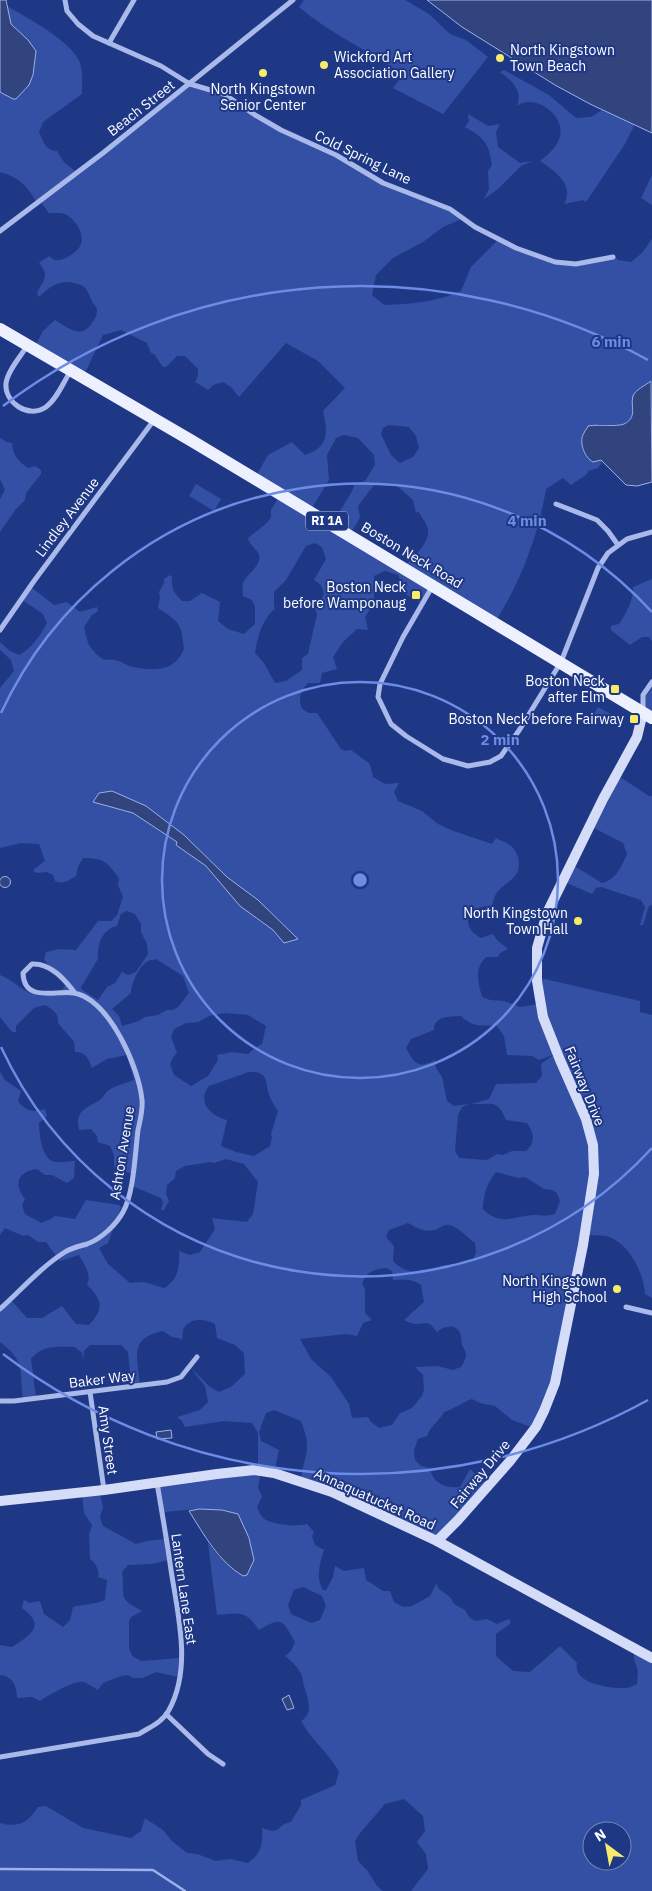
<svg xmlns="http://www.w3.org/2000/svg" width="652" height="1891" viewBox="0 0 652 1891" font-family="'IBM Plex Sans',sans-serif">
<style>
.green{fill:#3350a4;fill-rule:evenodd}
.water{fill:#32447e;stroke:#9cb1ec}
.lines{fill:none;stroke-linecap:round;stroke-linejoin:round}
.stream{stroke:#9cb1ec;stroke-width:2.5}
.street{stroke:#a9b9ea;stroke-width:5}
.secondary{stroke:#d4dcf8;stroke-width:10}
.primary{stroke:#edf0fe;stroke-width:12}
.ring{fill:none;stroke:#6c8ce6;stroke-width:2.5}
.poi-dot{fill:#f8eb69;stroke:#1f3886;stroke-width:2}
.labels{text-anchor:middle;stroke-width:4;stroke-linejoin:round;paint-order:stroke}
.shield{fill:#1f3886;stroke:#bcc3db;stroke-width:1}
.shield-label{font-size:12px;font-weight:bold;fill:#fff}
.poi-label{font-size:14px;fill:#fff;stroke:#1f3886;text-anchor:end}
.street-label{font-size:14px;fill:#fff;stroke:#1f3886}
.centre{fill:#6c8ce6;stroke:#1f3886;stroke-width:2.5}
.ring-label{font-size:15px;text-anchor:middle;font-weight:bold;fill:#6c8ce6;stroke:#1f3886;stroke-width:4;stroke-linejoin:round;paint-order:stroke}
</style>
<rect width="100%" height="100%" fill="#1f3886"/>
<g class="green">
<path d="M304,0H405L429,14L450,34L466,40L488,57L443,114L393,88L403,75C369,50 332,35 299,7Z"/>
<path d="M7,6C27,18 72,41 80,63C83,71 82,84 82,94L43,122L39,132C43,141 46,151 57,151L64,162L75,171L190,82L223,93L296,137L378,180L417,196L464,218L443,227L423,242L393,258L376,275L372,295L384,305C411,304 436,302 461,291L471,267L500,238L547,260L576,264L614,255L618,260L631,262L642,253L652,239V381L636,392L632,418L622,425L598,424L601,460L603,461L598,468L588,471L586,475L571,485L563,478L546,489C539,533 521,581 497,619L434,586L421,603L405,594L398,575L385,571L374,576V603L365,617L368,630L357,629L343,642L333,657L337,669L322,673L320,683H308C300,692 298,698 302,709L309,713H317L341,749L346,751L351,750L370,764L373,777L385,784L399,783L394,792L398,801L422,811L438,824L451,830L492,844L496,838C501,841 509,843 513,848C520,855 521,869 515,876C509,883 499,887 495,896C493,900 493,905 490,910L486,906C464,910 462,928 481,938L493,934L497,940L508,949L500,953L498,957H486C474,969 478,981 482,997L490,1000L504,1001L520,1007L539,1004L536,977L640,1001V1012L652,1015V1298L645,1294C644,1273 628,1241 606,1236C600,1235 592,1235 586,1235L555,1383L531,1427L512,1420L495,1406L480,1403L472,1399C462,1403 454,1409 444,1412C439,1422 430,1426 427,1436L418,1439L414,1450L415,1460L421,1466L430,1468C432,1483 446,1489 460,1487L470,1469L486,1483L438,1540L301,1481C304,1452 313,1452 301,1421L274,1410L266,1413L259,1432L261,1441L279,1450L274,1472H261L258,1487L262,1497L257,1507C259,1512 261,1517 266,1520C276,1525 297,1527 307,1524L314,1532L312,1536L315,1545L324,1550C320,1564 315,1577 323,1590H326L333,1577L335,1566L344,1571L364,1568L366,1580L383,1591H390L394,1602L403,1607L412,1606L430,1596L436,1584L439,1589L450,1597L454,1604L465,1610L470,1618L475,1621L487,1619L497,1624L509,1619L511,1623L496,1634V1656L513,1671L530,1672L560,1646L577,1663C572,1684 611,1689 625,1688C629,1688 633,1686 637,1684L638,1671L634,1659V1649L652,1658V1891H411L428,1869L426,1854L417,1842L425,1831L423,1816L404,1799L385,1804L360,1833L355,1841L358,1861L367,1870L377,1886L383,1891H0V1823C18,1828 28,1823 38,1807L46,1806L83,1828L131,1838L141,1831L145,1818L163,1830L172,1841L187,1853L197,1854L216,1861L230,1859L248,1863C262,1853 263,1844 262,1828L272,1831L277,1830L284,1824L291,1822L301,1805V1800L335,1785L339,1772C329,1753 311,1740 301,1721C316,1712 306,1695 303,1682C303,1681 302,1675 301,1674C298,1667 291,1661 285,1656L291,1651L295,1642C282,1620 283,1616 259,1630C245,1610 241,1613 217,1615L208,1543L220,1558L222,1510L199,1509L163,1512L157,1485L258,1469V1433L252,1423L224,1421L185,1427L182,1421L177,1417L200,1410L208,1402L205,1386L190,1367L210,1387L219,1392L231,1387L245,1374L244,1353L235,1345L217,1338L215,1324C206,1319 190,1317 184,1328C182,1331 183,1337 182,1340L179,1338L172,1337L163,1331C129,1338 137,1356 140,1384L131,1385L128,1352L121,1345H90L84,1351L83,1360L82,1353L75,1347C59,1347 42,1344 31,1359L36,1397L23,1399C19,1369 26,1362 0,1342V1309L11,1300L27,1318H42L62,1306L76,1324L89,1325C104,1309 103,1300 87,1285C92,1274 84,1265 79,1255L60,1261L46,1242H38L28,1235L23,1236L5,1228L0,1235V1072L5,1080L21,1091L18,1101C26,1111 32,1113 45,1109L47,1116L39,1123C39,1134 42,1160 55,1162C61,1163 69,1161 75,1161L74,1178L67,1183L52,1175H45L37,1169C18,1171 13,1184 25,1199L22,1205L25,1214L41,1223L51,1219L55,1216L75,1219L86,1200L119,1205L121,1207L108,1243L99,1248L108,1264L130,1283L144,1282L164,1288C178,1281 180,1265 179,1251L190,1255L200,1252L215,1229L212,1218L247,1222L253,1214L258,1182L244,1164L226,1159L214,1163L210,1162L185,1166L176,1171L175,1178L167,1185L166,1194L169,1201L163,1211L161,1209L163,1203L161,1198L132,1186V1174L114,1167V1155L110,1146L98,1142L97,1136L91,1129L79,1130C75,1111 84,1110 98,1101C103,1099 104,1093 109,1090C117,1085 126,1083 134,1080L127,1055L107,1059L92,1068C88,1058 86,1052 75,1052L74,1042L58,1023C59,1013 53,1010 45,1005L34,1008L16,1026V1032H12L0,1017V975C10,979 15,984 24,990C34,996 47,996 59,996L68,980L49,966L44,959L46,952L59,949L76,950L98,921H111L117,915L123,897L118,885L119,878C107,862 104,858 83,858L78,867L76,876C69,880 64,885 55,881L53,875L47,872L36,873L33,870L45,861L39,844L21,843L0,848V688L14,671L11,660L0,650V642L10,651L19,655C31,649 41,635 47,623L43,614L21,599L31,587L54,605L67,602L80,612L97,607L98,611L92,615L84,627C88,645 89,649 104,660C115,658 120,662 130,666C143,670 164,672 175,662C179,659 182,653 184,649C181,622 180,623 158,608L160,597L159,592L164,583V579L170,575L172,577C171,588 174,593 182,601H190L202,593L220,602L218,621L228,629L244,634L255,624V607L252,600L243,596C243,592 242,586 243,583C246,574 262,566 259,555C258,550 250,546 248,538L267,523L271,517V510L280,495L255,478L268,455L292,442L305,455C329,447 328,433 323,411L345,388L318,361L286,343L239,397L231,387L223,382L213,385L208,390L195,382L198,376V369L185,356H177L166,367H163L154,354L151,353L147,343L121,330L103,335L83,377L34,348L43,331L55,320C69,328 81,340 92,323C96,317 97,315 97,308C90,301 90,293 85,288C83,285 78,284 74,283C60,279 49,287 39,297L37,293C44,279 50,276 39,263L49,256C52,259 55,261 60,260C66,259 79,251 81,244C85,232 73,215 61,213C58,213 53,213 49,213L39,200L36,201C26,185 19,177 0,172V92L17,96L26,89L33,75L36,51L11,24ZM389,425L409,427L416,436L419,448L413,457L400,463L391,455L381,434L383,428ZM344,435L358,438L374,455L375,465L365,481L355,484L351,493L332,524L310,511L329,480L327,455L336,438ZM383,483L389,485H396L413,500L416,513L418,511C421,516 425,521 427,526C433,541 413,558 403,567L350,534L360,518L358,506L374,485ZM315,543L322,547L326,559L314,580L321,585L324,594L315,609L317,614L308,654L302,658V670L286,681L275,683L264,663L255,653C257,638 263,618 275,609L274,605V592L286,580L306,546ZM112,791L146,806L184,835L227,877L258,900L297,938L284,942L273,930L240,906L206,866L176,845L177,842L133,813L94,802ZM127,911L135,914L141,924V932L147,944L148,954L136,972L128,975L122,972L115,983L107,987L98,1000L81,989V987C88,977 92,968 98,959C97,945 102,929 117,926L121,914ZM156,959L183,976L189,993L178,1007L173,1010H167L158,1015L145,1017L139,1021L122,1026L119,1016L112,1009L131,993C131,984 139,966 148,961C149,960 155,960 156,959ZM225,1013L248,1015L266,1026L262,1044L255,1048L248,1054L232,1052L217,1055L218,1060L208,1076L191,1086L174,1075L170,1064L173,1057L177,1053L171,1037L174,1029L186,1023L198,1022L209,1016ZM461,1016C472,1027 481,1026 496,1025L504,1036L507,1055L532,1056L539,1060L555,1054L541,1064L542,1076L536,1083L496,1084L489,1099L472,1104C492,1105 497,1098 506,1120L527,1123C534,1133 536,1142 526,1151H512L503,1155L497,1154L487,1160L459,1158L455,1151L458,1115L462,1107L469,1104L454,1106L447,1101L442,1077L436,1068L435,1060C417,1069 415,1064 406,1048L411,1039L434,1030C434,1015 449,1017 461,1016ZM249,1072C270,1071 264,1082 270,1097C272,1102 275,1107 278,1111L271,1134L272,1138L270,1146L254,1156L236,1152L221,1146L227,1120C211,1116 196,1102 209,1086ZM496,1172L518,1178L525,1177L544,1189L552,1190L557,1193L560,1201L555,1214C546,1217 540,1215 532,1215C512,1217 500,1226 483,1209C483,1196 487,1182 496,1172ZM408,1223C415,1227 425,1233 434,1230C440,1229 443,1224 449,1225C457,1226 468,1238 475,1243L476,1252L473,1261C463,1265 455,1264 445,1265C425,1269 411,1279 393,1261L394,1246L386,1237L389,1230ZM386,1268L392,1271L393,1280C403,1279 413,1279 421,1285L424,1302L404,1320C408,1322 412,1324 416,1324C429,1324 427,1320 437,1332C444,1326 455,1323 460,1333C462,1337 461,1341 462,1345C464,1349 466,1351 466,1356C465,1360 463,1364 461,1367L453,1370L437,1366L415,1367L423,1375L424,1390L422,1396L412,1408L400,1413L392,1425L379,1428L371,1422L368,1417L352,1418L349,1404L331,1377L311,1359L300,1339L346,1334L357,1336L363,1323L372,1320L365,1313V1289L362,1284C366,1272 374,1269 386,1268ZM303,1587L322,1596L326,1606L320,1620L311,1623L291,1614L288,1605L294,1590ZM592,1831H622V1861H592Z"/>
<path d="M504,70L549,95L576,118L591,117L602,110L635,124L625,144L586,202L583,200L564,204C575,185 555,171 540,161C548,155 558,146 560,136C565,115 535,93 517,106C523,90 512,81 500,72Z"/>
<path d="M468,114L488,126L500,124L496,132L498,147L520,163L533,161L521,166L498,189L484,199L489,189L488,171L492,165C489,144 485,138 465,127L469,121Z"/>
<polygon points="652,175 652,205 641,198"/>
<path d="M0,438L7,442L12,443C12,454 19,463 29,468L35,466L41,470V474L26,493L25,500L16,509L0,532V499L5,490L0,479Z"/>
<polygon points="196,484 221,499 214,511 189,496"/>
<path d="M652,579V641L649,637H642L630,645L611,630V626L619,624C626,614 634,599 633,587Z"/>
<polygon points="652,688 652,718 637,707"/>
<polygon points="598,707 613,715 608,725 592,717"/>
<path d="M620,777L649,796H652V905L649,906L643,925H640L645,907L641,900L601,887L596,888L592,894L562,881L571,864L602,883C617,879 621,867 627,854L623,843L594,828Z"/>
<path d="M99,1490L103,1507L100,1517L103,1526L136,1544L147,1541L165,1539L168,1560L152,1564L128,1565L122,1572C126,1596 115,1597 142,1611L131,1617L129,1621V1648L132,1656L141,1661L179,1658L178,1677L156,1672L142,1678H133L128,1675L121,1676L103,1683L98,1690C94,1688 88,1683 83,1682C75,1680 47,1696 40,1701L32,1697L17,1698C17,1687 13,1676 0,1675V1645L12,1647C30,1635 47,1626 22,1608L24,1600L29,1603L40,1601L44,1614L63,1627L70,1620L73,1607C84,1604 94,1605 105,1600L107,1580L98,1577C100,1571 95,1562 90,1559L89,1535L92,1525L84,1513L82,1493Z"/>
</g>
<g class="water">
<polygon points="0,0 6,0 11,24 28,40 36,51 33,75 29,85 16,99 13,99 0,92"/>
<polygon points="427,0 652,0 652,133 590,104 555,85 462,27"/>
<path d="M651,381L652,482L637,486L626,485L601,460L593,462C585,458 578,442 584,433C585,430 587,429 588,426C598,424 617,427 624,424C638,417 630,407 633,396C635,390 646,385 651,381Z"/>
<polygon points="112,791 146,806 184,835 227,877 258,900 298,939 284,943 273,930 240,906 206,866 176,845 177,842 133,813 93,802 99,793"/>
<circle cx="5" cy="882" r="5.5"/>
<polygon points="171,1430 172,1438 157,1439 156,1432"/>
<path d="M199,1509L222,1510L238,1514L249,1538L254,1560L247,1575L243,1576C218,1561 205,1536 189,1511Z"/>
<polygon points="289,1695 294,1708 287,1710 282,1699"/>
</g>
<g class="lines">
<polyline class="stream" points="0,1869 153,1870 185,1891"/>
<g class="street">
<polyline points="65,0 67,11 78,24 93,36 161,66 190,84 224,94 255,115 281,130 336,155 383,183 450,209 475,227 516,248 555,262 576,264 613,257"/>
<polyline points="109,43 134,0"/>
<polyline points="0,231 103,153 293,0"/>
<path d="M27,346C21,356 8,370 6,383C4,403 29,419 46,407C57,399 63,383 70,372"/>
<polyline points="556,504 597,520 608,531 618,545"/>
<polyline points="432,587 403,637 380,684 378,697 391,724 406,736 443,759 468,766 490,762 501,756 520,729 561,662 598,568 608,553 627,539 652,532"/>
<polyline points="0,630 34,581 154,420"/>
<polyline points="643,711 643,695 652,682"/>
<polyline points="626,1307 652,1313"/>
<path d="M0,1309C21,1290 41,1267 65,1252C71,1248 80,1246 87,1244C101,1239 116,1225 123,1212C134,1193 135,1153 138,1130C140,1121 143,1110 142,1100C139,1068 110,1000 74,993C55,990 24,1003 23,973L32,964C51,963 65,980 75,993"/>
<polyline points="90,1392 104,1490"/>
<polyline points="0,1401 14,1401 167,1382 181,1377 197,1357"/>
<polyline points="166,1714 208,1754 223,1764"/>
<path d="M0,1757L139,1734C150,1727 163,1722 169,1710C192,1668 178,1615 171,1570C167,1541 162,1512 157,1483"/>
</g>
<g class="secondary">
<polyline points="0,1501 104,1490 217,1474 254,1470 274,1473 332,1492 437,1541 652,1658"/>
<polyline points="437,1541 458,1520 510,1461 536,1427 544,1411 555,1383 583,1245 594,1174 593,1145 586,1119 560,1060 543,1017 537,981 537,948 547,913 603,799 637,737 643,712"/>
</g>
<polyline class="primary" points="0,329 192,441 652,718"/>
</g>
<g class="ring">
<circle cx="360" cy="880" r="198"/>
<path d="M652 1148A396 396 0 0 1 1 1047M1 713A396 396 0 0 1 652 612"/>
<path d="M648 1400A594 594 0 0 1 3 1354M3 406A594 594 0 0 1 648 360"/>
</g>
<g class="poi-dot">
<circle cx="500" cy="58" r="5"/>
<circle cx="324" cy="65" r="5"/>
<circle cx="263" cy="73" r="5"/>
<rect x="411" y="590" width="10" height="10" rx="2.5"/>
<rect x="610" y="684" width="10" height="10" rx="2.5"/>
<rect x="629" y="714" width="10" height="10" rx="2.5"/>
<circle cx="578" cy="921" r="5"/>
<circle cx="617" cy="1289" r="5"/>
</g>
<g class="labels">
<rect class="shield" x="306" y="511.5" width="42" height="19" rx="4"/>
<g class="shield-label">
<text x="327" y="525">RI 1A</text>
</g>
<g class="poi-label">
<text x="510" y="55" text-anchor="start">North Kingstown<tspan x="510" dy="16">Town Beach</tspan></text>
<text x="334" y="62" text-anchor="start">Wickford Art<tspan x="334" dy="16">Association Gallery</tspan></text>
<text x="263" y="94" text-anchor="middle">North Kingstown<tspan x="263" dy="16">Senior Center</tspan></text>
<text x="406" y="592">Boston Neck<tspan x="406" dy="16">before Wamponaug</tspan></text>
<text x="605" y="686">Boston Neck<tspan x="605" dy="16">after Elm</tspan></text>
<text x="624" y="724">Boston Neck before Fairway</text>
<text x="568" y="918">North Kingstown<tspan x="568" dy="16">Town Hall</tspan></text>
<text x="607" y="1286">North Kingstown<tspan x="607" dy="16">High School</tspan></text>
</g>
<g class="street-label">
<text transform="translate(141 108) rotate(-38)" y="5">Beach Street</text>
<text transform="translate(363 157) rotate(26)" y="5">Cold Spring Lane</text>
<text transform="translate(67 517) rotate(-53)" y="5">Lindley Avenue</text>
<text transform="translate(412 555) rotate(31)" y="5">Boston Neck Road</text>
<text transform="translate(585 1086) rotate(68)" y="5">Fairway Drive</text>
<text transform="translate(122 1153) rotate(-81)" y="5">Ashton Avenue</text>
<text transform="translate(102 1379) rotate(-7)" y="5">Baker Way</text>
<text transform="translate(108 1440) rotate(82)" y="5">Amy Street</text>
<text transform="translate(480 1474) rotate(-50)" y="5">Fairway Drive</text>
<text transform="translate(375 1499) rotate(24)" y="5">Annaquatucket Road</text>
<text transform="translate(184 1589) rotate(82)" y="5">Lantern Lane East</text>
</g>
</g>
<circle cx="360" cy="880" r="8" class="centre"/>
<g class="ring-label">
<text x="611" y="347">6 min</text>
<text x="527" y="526">4 min</text>
<text x="500" y="745">2 min</text>
</g>
<g transform="translate(607 1846) rotate(328)"><circle r="24" fill="#1f3886" stroke="#7988b6"/>
<path d="M0-4L9 19L0 12L-9 19Z" fill="#f8eb69"/>
<text y="-8" font-size="14" font-weight="bold" text-anchor="middle" fill="#ffffff">N</text>
</g>
</svg>
